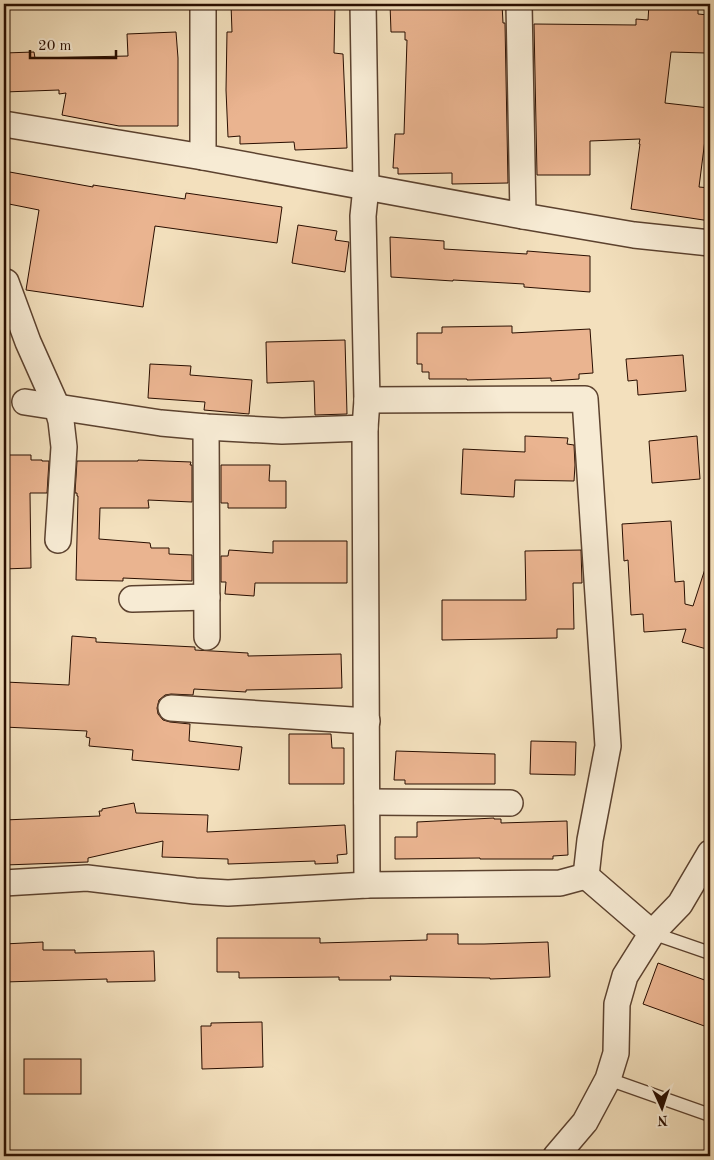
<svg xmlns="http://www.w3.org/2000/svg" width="714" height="1160" viewBox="0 0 714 1160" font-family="'Old Standard TT',serif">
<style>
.building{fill:#eab490;stroke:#290e00}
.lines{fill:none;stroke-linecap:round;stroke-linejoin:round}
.lane-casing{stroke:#5c422f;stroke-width:15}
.street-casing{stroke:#5c422f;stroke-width:28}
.lane{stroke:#f7ebd4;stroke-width:12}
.street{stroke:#f7ebd4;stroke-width:25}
</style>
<rect width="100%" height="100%" fill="#f3e0bd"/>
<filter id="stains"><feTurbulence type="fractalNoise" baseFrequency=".004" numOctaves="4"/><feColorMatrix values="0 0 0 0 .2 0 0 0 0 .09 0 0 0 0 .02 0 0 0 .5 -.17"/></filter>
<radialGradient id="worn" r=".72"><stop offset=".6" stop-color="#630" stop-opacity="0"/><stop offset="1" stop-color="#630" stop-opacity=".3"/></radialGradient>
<g class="building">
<polygon points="231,4 335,4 334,53 343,54 347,148 295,150 294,142 240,144 240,136 228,137 226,90 227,32 232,32"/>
<polygon points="390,4 502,4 503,23 505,23 508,183 452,184 452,173 398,174 398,168 393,168 395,134 404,134 407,40 405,40 405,32 391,32"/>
<polygon points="649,4 698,4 698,14 708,15 706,53 671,52 665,103 709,108 699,187 710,188 710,221 631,209 640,144 639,144 640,139 590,141 590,175 537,175 534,24 636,25 636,19 648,20"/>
<polygon points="176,32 178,58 178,126 119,126 62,115 66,93 59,94 59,90 4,92 4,53 34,52 35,58 128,56 127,34"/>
<polygon points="4,171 93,187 93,185 185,199 186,193 282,207 277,243 155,226 143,307 26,290 39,210 4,203"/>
<polygon points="298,225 337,231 335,240 349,242 345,272 292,263"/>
<polygon points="390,237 444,241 444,249 527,254 527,251 590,256 590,292 524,287 524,284 453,280 453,281 391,277"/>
<polygon points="512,326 512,333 590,329 593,373 579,374 579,379 551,381 551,378 467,380 467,379 429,379 429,372 422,372 422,364 417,364 417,333 442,333 442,327"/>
<polygon points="345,340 347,414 315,415 314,381 267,383 266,342"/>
<polygon points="683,355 686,391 638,395 637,380 628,381 626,359"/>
<polygon points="150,364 191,366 190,375 252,380 249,414 204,410 205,402 148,398"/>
<polygon points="525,436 568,438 567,444 574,445 575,465 574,481 515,480 514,497 461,494 463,449 525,452"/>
<polygon points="697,436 700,479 652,483 649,441"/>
<polygon points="4,455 31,455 31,460 42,460 42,461 49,461 47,493 30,493 31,568 4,569"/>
<polygon points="138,460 191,462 190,465 192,465 192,502 148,500 149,508 100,508 99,539 150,543 151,548 169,548 169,554 192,555 192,581 123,578 123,581 76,580 78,496 77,496 77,493 75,493 77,461 138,461"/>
<polygon points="221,465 270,465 269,481 286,481 286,508 228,508 228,503 221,503"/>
<polygon points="671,521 675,582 684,581 685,604 693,606 705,569 710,569 710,650 682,642 686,629 644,632 643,614 631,615 628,560 624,561 622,524"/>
<polygon points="273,541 347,541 347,583 255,583 254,596 225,594 226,582 221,582 221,556 228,556 229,550 273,553"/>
<polygon points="581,550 582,583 573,583 574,629 557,629 557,638 442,640 442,600 526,600 525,551"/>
<polygon points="72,636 96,638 96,642 195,647 195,650 248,653 248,656 341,654 342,688 246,690 246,692 194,689 193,695 171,694 165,695 159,700 157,708 158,714 163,720 170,722 190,724 189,741 242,747 239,770 132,760 133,750 89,746 90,738 86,737 87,731 4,727 4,702 5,682 69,685"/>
<polygon points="289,734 331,734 332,748 344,748 344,784 289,784"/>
<polygon points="531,741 576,742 575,775 530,774"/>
<polygon points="396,751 495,754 495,784 405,784 405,780 394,780"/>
<polygon points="134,803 136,813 208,815 207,832 345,825 347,854 337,855 338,863 315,864 315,861 228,864 228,859 162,857 163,841 88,858 88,862 5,865 4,864 4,820 100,816 99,811 102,811 102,809"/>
<polygon points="494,818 494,819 501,819 501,823 567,821 568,855 553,856 553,859 480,859 480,858 395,859 395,837 417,837 417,822"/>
<polygon points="427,934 458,934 458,944 484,944 548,942 550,977 490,979 490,978 390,976 391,980 339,980 339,977 239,978 239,972 217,972 217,938 320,938 320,943 427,940"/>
<polygon points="43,942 43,950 75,950 75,953 154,951 155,981 107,982 107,979 4,982 4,944"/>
<polygon points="658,963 710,982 710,1028 643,1004"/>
<polygon points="262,1022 263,1067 202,1069 201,1026 211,1026 211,1023"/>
<rect x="24" y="1059" width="57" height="35"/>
</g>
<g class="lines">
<g class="lane-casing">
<g id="lane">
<polyline points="652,933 710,953"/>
<polyline points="608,1079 710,1115"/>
</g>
</g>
<g class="street-casing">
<g id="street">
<polyline points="203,4 203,157 523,216 634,235 710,243"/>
<polyline points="363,4 366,187 363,216 367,400 365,428 367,885 560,883 586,876"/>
<polyline points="519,4 523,216"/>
<polyline points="4,124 203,157"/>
<polyline points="6,282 28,342 57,407 61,421 64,447 58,540"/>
<polyline points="367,400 585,399 608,746 590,840 586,876"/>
<polyline points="25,402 161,423 206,427 282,431 365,428"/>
<polyline points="206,427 207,637"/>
<polyline points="132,599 207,597"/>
<polyline points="171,708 367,721"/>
<polyline points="367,802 510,803"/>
<polyline points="586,876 652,933"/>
<polyline points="4,883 87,878 195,891 228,893 367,885"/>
<polyline points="556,1156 585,1122 608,1079 616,1053 617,1004 625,976 652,933 680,904 710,853"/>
</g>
</g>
<use href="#lane" class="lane"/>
<use href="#street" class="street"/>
</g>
<rect width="714" height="1160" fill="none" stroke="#f3e0bd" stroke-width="20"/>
<rect x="5" y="5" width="704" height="1150" fill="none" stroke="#290e00" stroke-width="2.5"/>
<rect x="10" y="10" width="694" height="1140" fill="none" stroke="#290e00"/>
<g transform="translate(662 1108) rotate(177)" stroke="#f7ebd4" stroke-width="4" paint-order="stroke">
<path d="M0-4L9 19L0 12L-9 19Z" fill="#290e00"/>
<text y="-8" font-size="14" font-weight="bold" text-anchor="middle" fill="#290e00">N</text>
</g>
<path d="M30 50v8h86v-8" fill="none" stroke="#290e00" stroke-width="2.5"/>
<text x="38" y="50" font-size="15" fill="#290e00" stroke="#f7ebd4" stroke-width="4" paint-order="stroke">20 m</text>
<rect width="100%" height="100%" filter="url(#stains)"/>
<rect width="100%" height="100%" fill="url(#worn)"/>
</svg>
